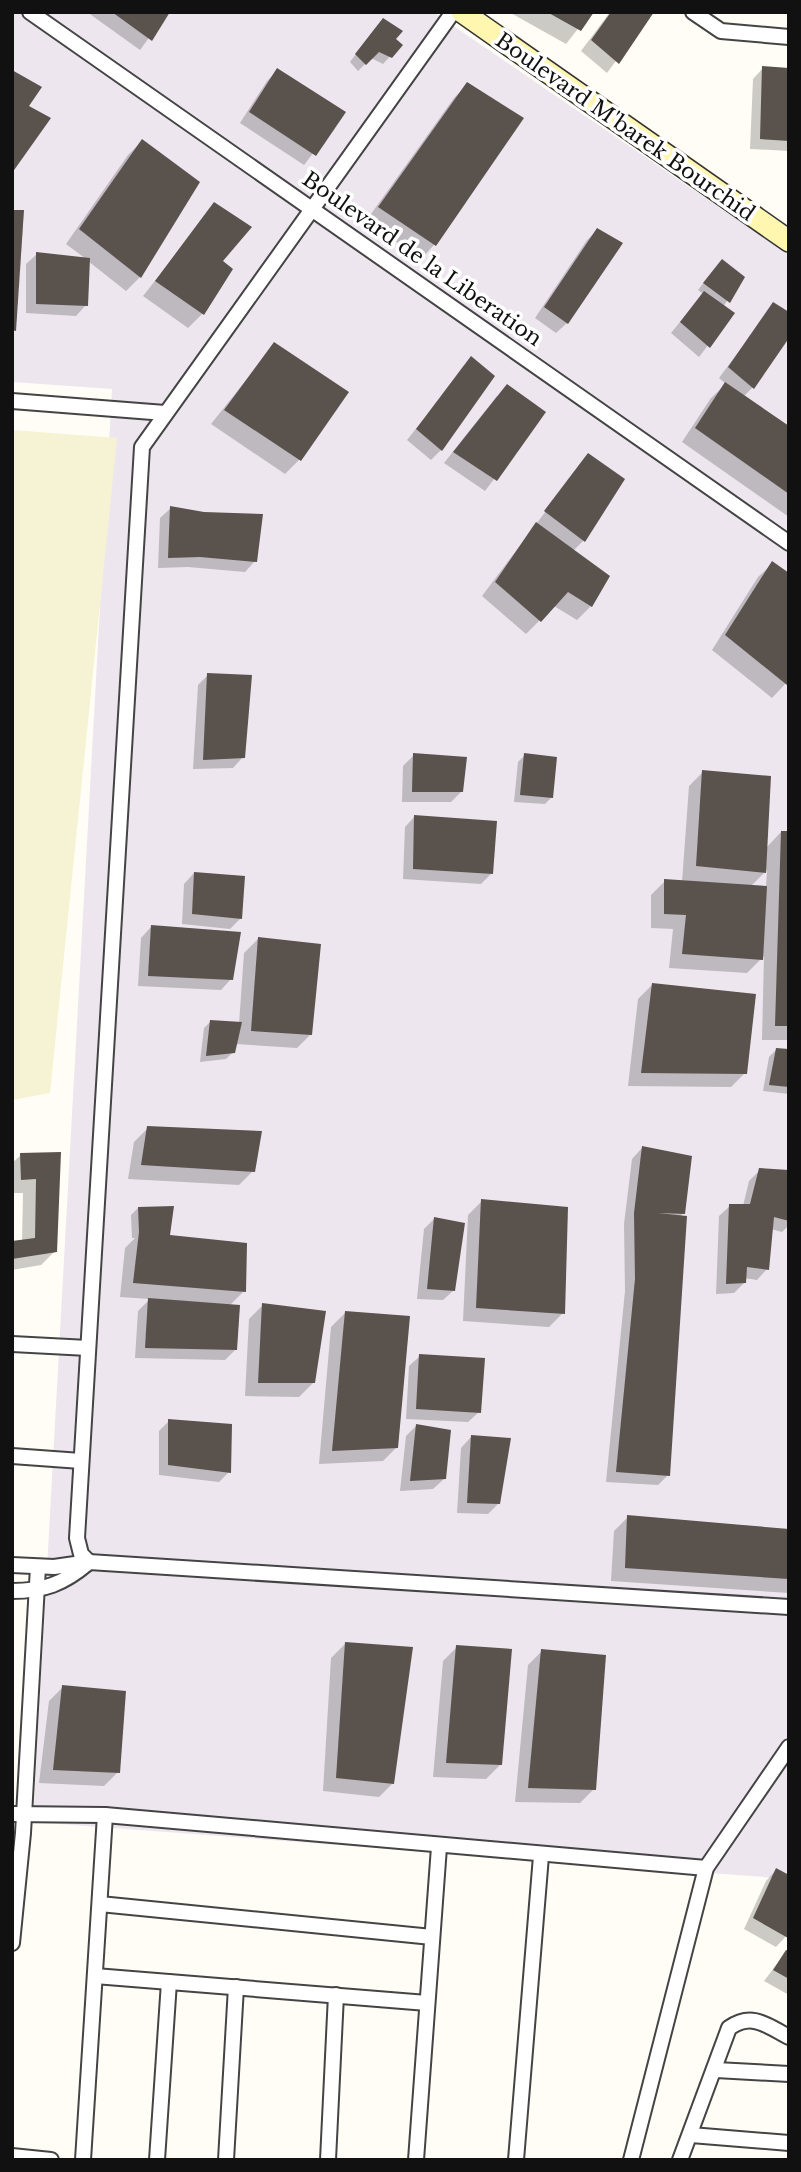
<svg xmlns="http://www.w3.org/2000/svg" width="801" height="2172" viewBox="0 0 801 2172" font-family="'Libre Baskerville',serif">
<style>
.industrial{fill:#eee6ef}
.farmland{fill:#f6f3d4}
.shadow{fill:#0003;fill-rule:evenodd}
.building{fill:#5a524d}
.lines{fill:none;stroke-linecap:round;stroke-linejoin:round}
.street-casing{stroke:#444;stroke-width:18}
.secondary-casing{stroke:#333;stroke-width:24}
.street{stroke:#fff;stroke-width:14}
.secondary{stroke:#fff6b0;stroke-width:21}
.labels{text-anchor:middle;stroke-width:7;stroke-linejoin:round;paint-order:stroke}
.street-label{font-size:21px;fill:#111;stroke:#fff}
</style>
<rect width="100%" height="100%" fill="#fffdf5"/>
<polygon class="industrial" points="12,12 433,12 789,255 789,1879 33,1822 112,389 12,382"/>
<polygon class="farmland" points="12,430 117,438 50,1093 12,1100"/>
<g class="shadow">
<polygon points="87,12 168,12 140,50"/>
<polygon points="509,12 591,12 566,44"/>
<polygon points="610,12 652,12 607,73 581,51"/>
<polygon points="376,27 401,45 383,64 371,58 358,71 350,62"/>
<polygon points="763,68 789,69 789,151 750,149 753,79"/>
<polygon points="278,70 344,113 304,165 240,123 267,81"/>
<polygon points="468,84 522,118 434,245 421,259 366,221 454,98"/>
<polygon points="142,141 140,277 126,291 88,261 86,305 76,316 26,313 26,264 37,254 86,259 66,244 128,155"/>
<polygon points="215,205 220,262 231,270 202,314 188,328 143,296"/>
<polygon points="598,230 567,323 556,333 535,318 587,240"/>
<polygon points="715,268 742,278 723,307 732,314 699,357 671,333 703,294 698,290"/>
<polygon points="774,304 753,387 743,397 789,428 789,517 682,442 711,398 726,384 719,378"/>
<polygon points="275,344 346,392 299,460 285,474 211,424"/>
<polygon points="472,358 441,450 431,460 407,440"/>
<polygon points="497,396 544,413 485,491 444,463"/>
<polygon points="588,455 623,479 583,541 573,551 591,606 577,620 554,606 526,634 482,596"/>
<polygon points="171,508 255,561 245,572 188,567 158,568 160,518"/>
<polygon points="772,564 789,575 789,680 772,698 712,650 758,577"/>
<polygon points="208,675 243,757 233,768 193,769 198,685"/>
<polygon points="414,755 462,791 451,802 402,802 403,766"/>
<polygon points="525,755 552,797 545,804 514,802 518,762"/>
<path d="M703,772L766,848L781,832L789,833V1040H762L764,956L747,973L669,968L673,929L651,928V895L665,881L682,882L689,786ZM767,870L766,887L751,886Z"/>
<polygon points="415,816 492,873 481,884 403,879 405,827"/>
<polygon points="194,873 240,919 230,929 182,924 184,884"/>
<polygon points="151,927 231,979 221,990 138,986 141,938"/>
<polygon points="258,939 311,1034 297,1048 235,1044 233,1052 226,1059 200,1062 204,1028 211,1021 239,1024 244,953"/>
<polygon points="652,985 745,1073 731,1087 628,1086 638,999"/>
<polygon points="776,1050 789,1051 789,1094 763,1091 769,1057"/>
<polygon points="148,1128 253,1171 239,1185 128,1179 134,1142"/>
<polygon points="642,1148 683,1213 680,1217 668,1475 658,1485 606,1482 625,1291 624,1224 632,1159"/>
<polygon points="60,1153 55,1251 41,1265 12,1270 12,1242 22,1241 23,1193 12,1193 12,1163 21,1155"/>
<polygon points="760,1170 789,1172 789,1225 782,1232 771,1229 767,1269 757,1280 744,1278 744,1283 734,1293 716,1294 719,1216 730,1206 743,1206 749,1181"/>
<polygon points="482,1201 563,1313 549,1327 463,1321 468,1215"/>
<polygon points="138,1208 168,1237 244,1291 229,1306 236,1349 225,1360 135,1358 138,1311 150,1299 120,1297 125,1248 135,1238 132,1238 131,1215"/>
<polygon points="435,1218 454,1290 443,1300 417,1299 424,1229"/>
<polygon points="263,1305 313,1383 299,1397 245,1396 249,1319"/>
<polygon points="345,1313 397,1447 383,1461 319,1464 331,1327"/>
<polygon points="420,1356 479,1412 468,1422 406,1419 409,1366"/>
<polygon points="169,1421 229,1472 219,1482 159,1475 159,1431"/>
<polygon points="416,1426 444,1479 433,1489 400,1491 406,1436"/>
<polygon points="471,1437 499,1503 488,1514 457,1513 461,1448"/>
<polygon points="628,1517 789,1531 789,1593 611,1581 614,1531"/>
<polygon points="345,1644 393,1783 379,1797 323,1791 331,1658"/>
<polygon points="457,1647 500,1765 486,1779 433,1777 443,1661"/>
<polygon points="542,1651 594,1789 580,1803 515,1802 528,1665"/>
<polygon points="63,1687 118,1772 104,1786 39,1783 49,1701"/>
<polygon points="776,1870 789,1877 789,1933 776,1947 744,1929 766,1881"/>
<polygon points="786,1952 789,1953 789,1995 764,1981"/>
</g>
<g class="building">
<polygon points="112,12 170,12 152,41"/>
<polygon points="547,12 594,12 581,31"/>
<polygon points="611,12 654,12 619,64 591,40"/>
<polygon points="383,18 403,31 396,39 403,45 392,58 379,52 366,65 355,54"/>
<polygon points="762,66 789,68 789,141 760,139"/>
<polygon points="277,68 346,112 316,156 249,112"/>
<polygon points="12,70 42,87 29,106 51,118 12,173"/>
<polygon points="467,82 524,118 436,246 378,207"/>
<polygon points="142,139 200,182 141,278 79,229"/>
<polygon points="214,202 252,227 223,261 233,269 204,315 155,281"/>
<polygon points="12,210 24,210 16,331 12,330"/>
<polygon points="597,228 623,243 568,324 544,307"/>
<polygon points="36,252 90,258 88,306 36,304"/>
<polygon points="722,259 745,277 730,303 703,283"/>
<polygon points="704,291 735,313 710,348 680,322"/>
<polygon points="773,302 789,312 789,338 754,389 728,367"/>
<polygon points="274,342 349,392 301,461 224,410"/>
<polygon points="471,356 495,376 442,451 416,429"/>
<polygon points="725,382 789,426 789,494 695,428"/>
<polygon points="507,384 546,412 497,481 453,452"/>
<polygon points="588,453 625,479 585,542 544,511"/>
<polygon points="170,506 204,512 263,514 257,562 200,557 168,558"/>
<polygon points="536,522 610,576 592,607 568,592 541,622 495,582"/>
<polygon points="772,561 789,573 787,685 725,635"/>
<polygon points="207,673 252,675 245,758 203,760"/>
<polygon points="413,753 467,757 463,792 412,792"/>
<polygon points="524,753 557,757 553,798 520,795"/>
<polygon points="702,770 771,776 766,873 696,866"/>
<polygon points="414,815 497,821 493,874 413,869"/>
<polygon points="781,831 789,831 789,1026 775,1026"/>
<polygon points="194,872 245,876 242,919 192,914"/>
<polygon points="664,879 767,886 763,960 682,954 686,915 664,914"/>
<polygon points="151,925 241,932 233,980 148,976"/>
<polygon points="258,937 321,944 312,1035 251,1031"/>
<polygon points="652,983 756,994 747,1074 641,1073"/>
<polygon points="210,1020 242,1022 235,1053 206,1056"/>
<polygon points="776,1048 789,1049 789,1087 769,1085"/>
<polygon points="147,1126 262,1131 255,1172 141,1165"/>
<polygon points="642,1146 692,1156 685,1214 658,1213 687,1216 670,1476 616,1472 635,1279 634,1213"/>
<polygon points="61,1152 57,1252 12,1259 12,1241 35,1238 36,1179 21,1180 20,1153"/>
<polygon points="759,1168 789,1170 789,1221 774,1217 769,1270 747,1267 746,1283 726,1284 729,1204 750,1204"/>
<polygon points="481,1199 568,1207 565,1314 476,1308"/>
<polygon points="174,1206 170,1235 247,1243 246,1292 133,1283 139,1232 138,1207"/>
<polygon points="434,1217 465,1223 455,1291 427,1289"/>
<polygon points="148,1298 240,1305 237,1350 145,1348"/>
<polygon points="262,1303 326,1311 315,1383 258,1383"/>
<polygon points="345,1311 410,1316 398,1448 332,1451"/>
<polygon points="419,1354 485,1358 481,1413 416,1409"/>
<polygon points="168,1419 232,1424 231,1473 168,1465"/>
<polygon points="416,1424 451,1430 446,1479 410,1481"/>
<polygon points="471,1435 511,1438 500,1504 467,1503"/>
<polygon points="627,1515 789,1529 789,1579 625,1568"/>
<polygon points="345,1642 413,1647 394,1784 336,1778"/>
<polygon points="456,1645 512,1649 502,1765 446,1763"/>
<polygon points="541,1649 606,1655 596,1790 528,1788"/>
<polygon points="62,1685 126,1691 120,1773 53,1770"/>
<polygon points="776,1868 789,1875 788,1938 753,1918"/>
<polygon points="786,1950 789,1951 789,1979 773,1970"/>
</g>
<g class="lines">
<g class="street-casing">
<g id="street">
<polyline points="30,12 789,543"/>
<polyline points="693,12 721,31 789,37"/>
<polyline points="12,401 165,413"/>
<polyline points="12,1344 88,1348"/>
<polyline points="12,1456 81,1461"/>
<polyline points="89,1562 81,1554 77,1538 142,447 453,12"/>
<polyline points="12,1565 54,1567 89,1562 789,1607"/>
<path d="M12,1591C44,1591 63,1584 88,1563"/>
<polyline points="12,1814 105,1815 706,1868"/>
<polyline points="100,1904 432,1937"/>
<polyline points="12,1943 23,1833 38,1567"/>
<polyline points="95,1976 427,2003"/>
<polyline points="716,2070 789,2074"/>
<polyline points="691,2135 789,2143"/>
<polyline points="12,2156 51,2160"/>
<polyline points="83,2160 105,1815"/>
<polyline points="157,2160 169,1982"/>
<polyline points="226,2160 236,1987"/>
<polyline points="328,2160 336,1995"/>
<polyline points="416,2160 439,1847"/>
<polyline points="516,2160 541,1856"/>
<polyline points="631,2160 706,1868 789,1747"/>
<path d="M680,2160L729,2028C752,2012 766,2025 789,2037"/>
</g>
</g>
<g class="secondary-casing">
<polyline id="secondary" points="462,12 789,241"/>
</g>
<use href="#street" class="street"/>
<use href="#secondary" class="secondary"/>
</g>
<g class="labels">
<g class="street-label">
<text transform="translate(625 127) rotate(35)" y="7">Boulevard M'barek Bourchid</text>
<text transform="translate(422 259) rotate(35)" y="7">Boulevard de la Liberation</text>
</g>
</g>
<rect width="801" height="2172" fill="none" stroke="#111111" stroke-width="28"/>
</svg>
